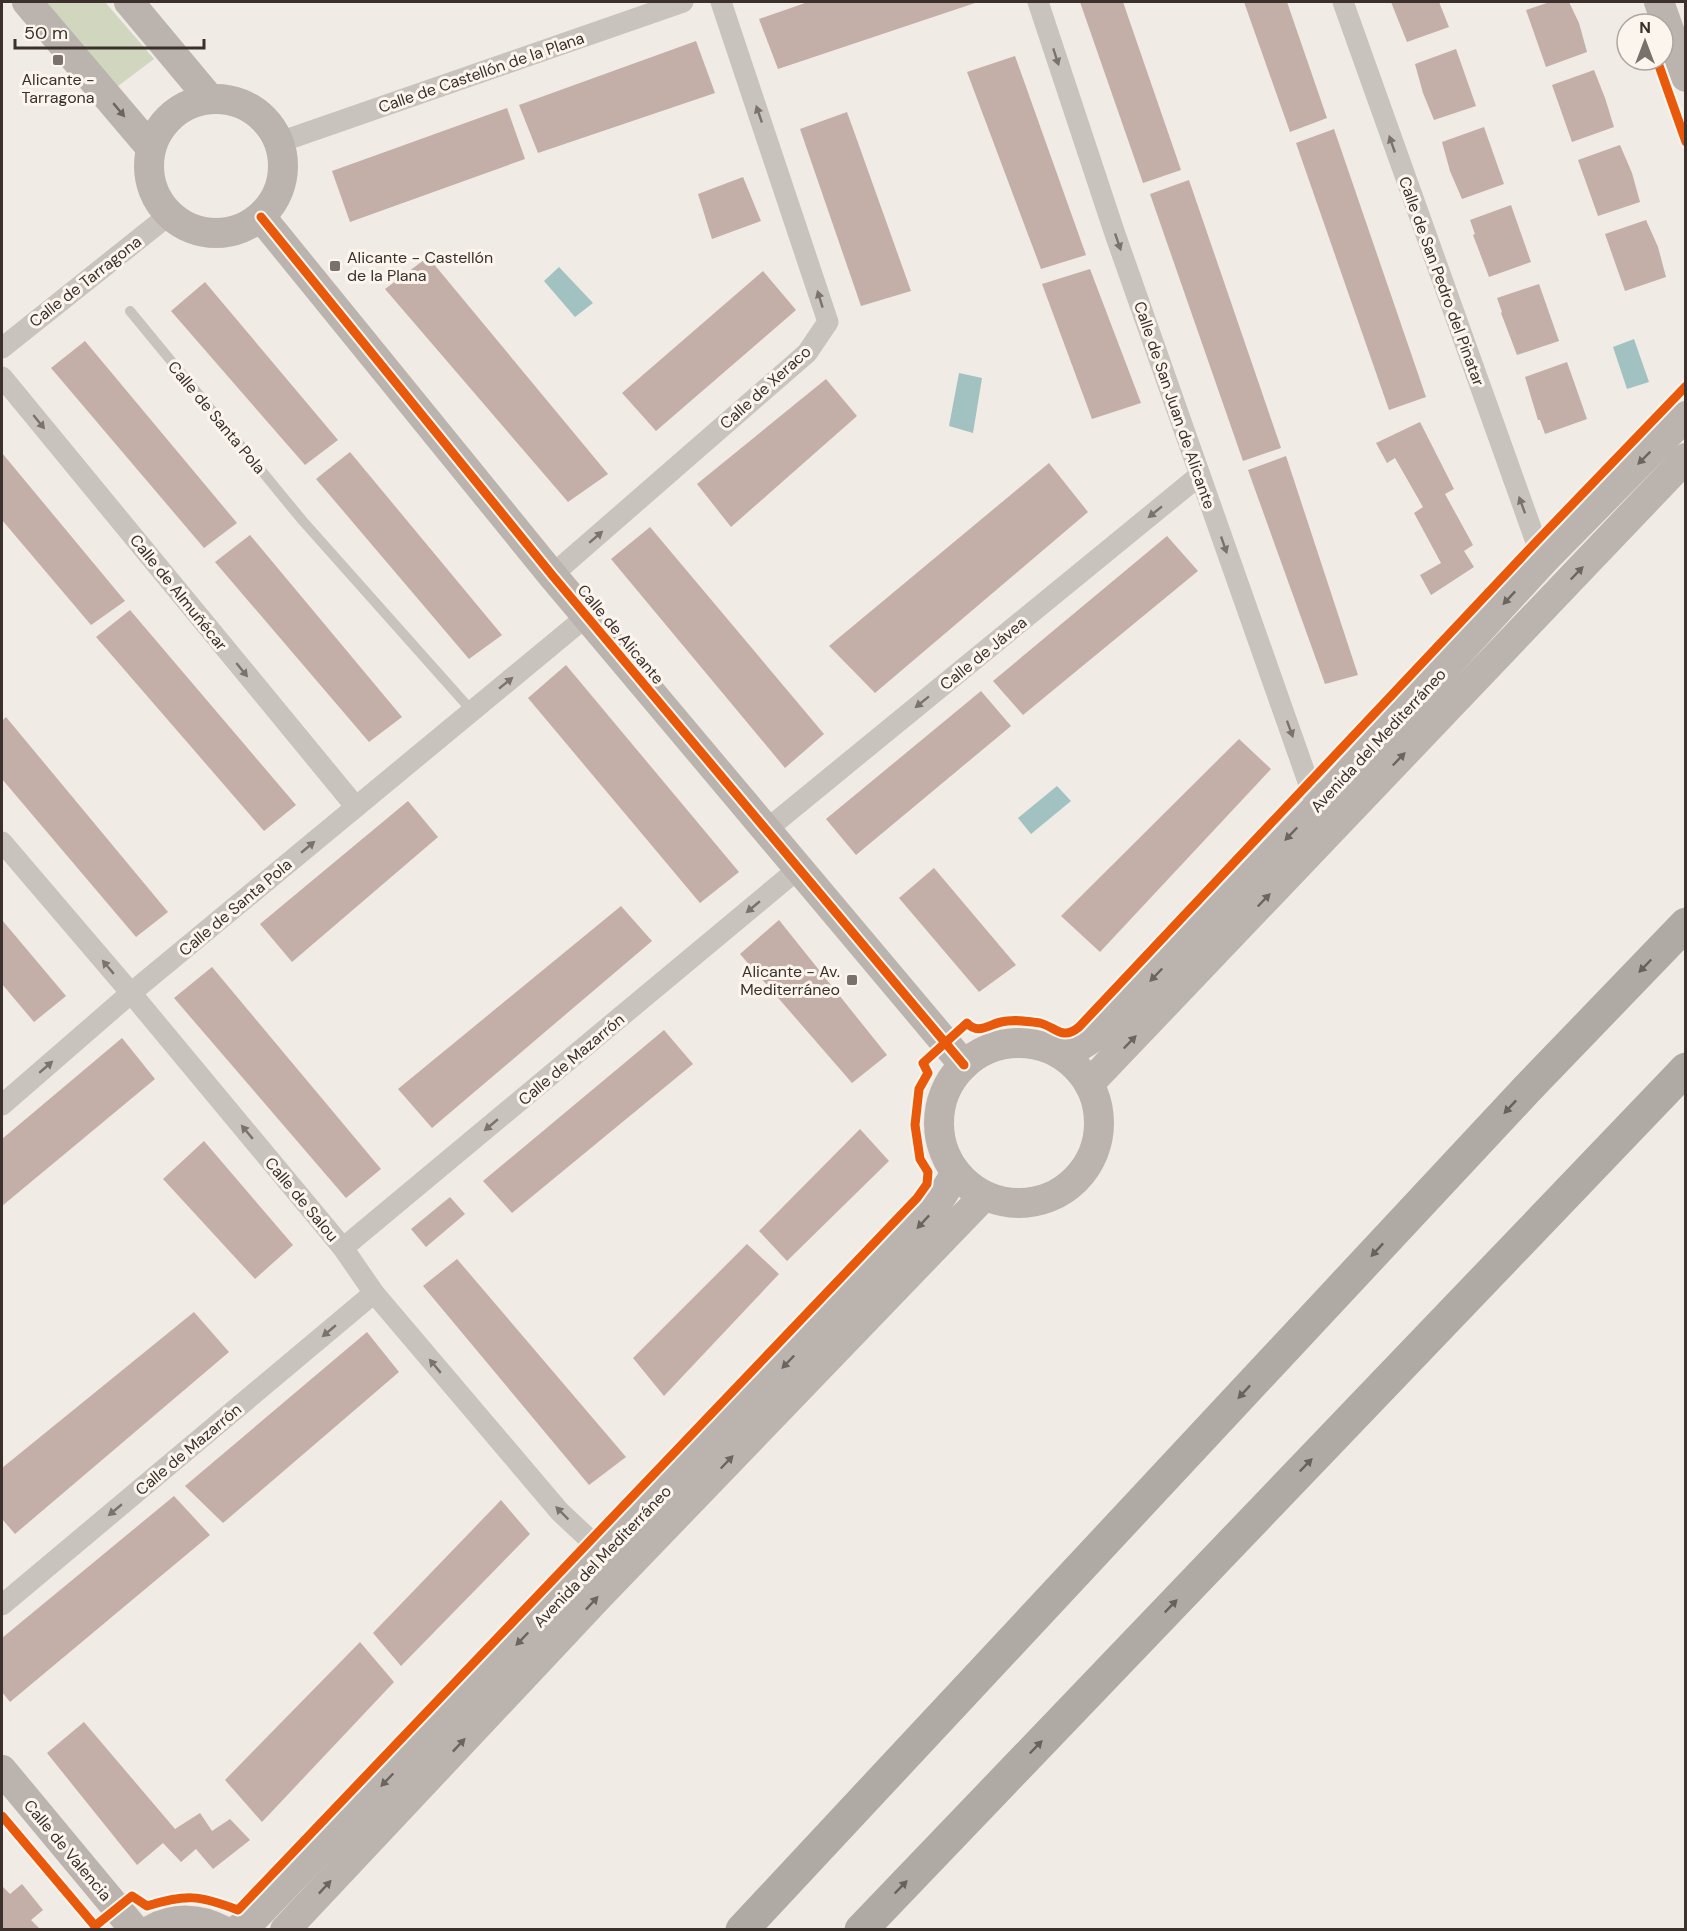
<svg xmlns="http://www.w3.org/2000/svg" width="1687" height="1931" viewBox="0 0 1687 1931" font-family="'DM Sans',sans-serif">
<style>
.green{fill:#d1d6bf}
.water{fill:#a1c2c1}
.building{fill:#c3afa7}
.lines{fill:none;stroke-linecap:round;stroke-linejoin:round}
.lane{stroke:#c9c3be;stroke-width:10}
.street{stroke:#c9c3be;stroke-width:21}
.secondary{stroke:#bab3ae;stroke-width:30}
.highway{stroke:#afaaa4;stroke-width:33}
.cycleway-casing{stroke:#fbf5ee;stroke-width:13}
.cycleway{stroke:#e8590c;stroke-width:9}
.oneway{fill:#7b726d}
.oneway2{fill:#6e645f}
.oneway3{fill:#69615b}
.poi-dot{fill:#7a716c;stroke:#fbf5ee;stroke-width:2}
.labels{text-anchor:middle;stroke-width:6;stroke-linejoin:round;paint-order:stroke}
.street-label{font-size:16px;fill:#3b302b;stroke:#fbf5ee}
.poi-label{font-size:16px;fill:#3b302b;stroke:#fbf5ee}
</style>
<rect width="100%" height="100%" fill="#f0ebe5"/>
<polygon class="green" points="41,2 105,2 154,59 114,89"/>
<g class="water">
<polygon points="559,267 593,303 575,317 544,281"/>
<polygon points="1634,339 1649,382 1627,389 1613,347"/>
<polygon points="959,373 982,378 973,433 949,426"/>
<polygon points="1057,786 1071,801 1031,834 1018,818"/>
</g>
<g class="building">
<polygon points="808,2 978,2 778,69 759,19"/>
<polygon points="1080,2 1123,2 1181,170 1143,183"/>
<polygon points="1244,2 1287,2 1327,118 1290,132"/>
<polygon points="1391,2 1439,2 1449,27 1407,42"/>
<polygon points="1550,2 1569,2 1579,23 1587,52 1546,67 1526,10"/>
<polygon points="696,41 715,93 538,153 519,105"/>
<polygon points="1456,49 1476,106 1434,120 1423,93 1415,64"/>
<polygon points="1015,56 1086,255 1041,269 967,72"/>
<polygon points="1594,70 1605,98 1614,127 1572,142 1552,85"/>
<polygon points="507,108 525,159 350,222 332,171"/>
<polygon points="847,112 911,291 861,306 800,129"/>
<polygon points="1484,127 1504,184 1462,199 1450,171 1442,142"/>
<polygon points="1334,129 1426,397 1389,410 1296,143"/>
<polygon points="1620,145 1632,173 1640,202 1598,216 1578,160"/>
<polygon points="743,177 761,221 712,239 698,194"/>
<polygon points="1189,180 1281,448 1243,461 1150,194"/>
<polygon points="1511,205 1531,262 1489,277 1473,235 1475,234 1470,220"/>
<polygon points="1646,220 1658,247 1666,277 1625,291 1605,234"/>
<polygon points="428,257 608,474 568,502 385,289"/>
<polygon points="1090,269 1141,403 1092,419 1042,284"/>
<polygon points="763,271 796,310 656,431 622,393"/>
<polygon points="205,282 338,440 305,465 171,311"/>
<polygon points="1539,284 1559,341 1517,355 1501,313 1502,312 1497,298"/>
<polygon points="85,341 237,523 204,548 51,368"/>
<polygon points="1567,362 1587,419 1545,434 1540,420 1538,420 1525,377"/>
<polygon points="826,379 857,416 731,527 697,484"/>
<polygon points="1420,422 1454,489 1445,494 1473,545 1464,551 1474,567 1431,595 1420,575 1441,563 1414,513 1423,507 1395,458 1387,463 1376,443"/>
<polygon points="350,452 502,635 469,659 316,479"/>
<polygon points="2,453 125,601 91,625 2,520"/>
<polygon points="1286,456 1358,675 1325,684 1248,470"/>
<polygon points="1049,463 1088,512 875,693 829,646"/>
<polygon points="650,527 824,734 785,768 611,559"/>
<polygon points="250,535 402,717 369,742 215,562"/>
<polygon points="1167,536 1198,571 1023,715 993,681"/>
<polygon points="130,610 296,805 264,831 96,637"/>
<polygon points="566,665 739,872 700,903 528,698"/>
<polygon points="981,691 1011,726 856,855 826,819"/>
<polygon points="6,717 168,912 136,937 2,779 2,721"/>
<polygon points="1239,739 1271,769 1100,952 1061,916"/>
<polygon points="408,801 438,837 292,962 260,924"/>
<polygon points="934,868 1016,965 979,992 899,898"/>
<polygon points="621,906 652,941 432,1128 398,1089"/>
<polygon points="2,920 66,996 34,1022 2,984"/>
<polygon points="779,920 887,1055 852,1083 740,954"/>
<polygon points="212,967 381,1169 346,1198 174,998"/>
<polygon points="664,1030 693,1064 512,1213 483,1181"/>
<polygon points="122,1038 155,1079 2,1206 2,1139"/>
<polygon points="860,1129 889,1161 787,1261 759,1231"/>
<polygon points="204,1141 293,1245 255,1279 163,1179"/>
<polygon points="450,1197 465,1214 426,1247 411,1229"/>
<polygon points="747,1244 779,1274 664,1396 633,1358"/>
<polygon points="457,1259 626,1457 589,1485 423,1286"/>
<polygon points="194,1312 229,1352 15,1534 2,1519 2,1468"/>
<polygon points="367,1332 399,1372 223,1523 185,1486"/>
<polygon points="174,1496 210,1535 10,1702 2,1692 2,1638"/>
<polygon points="501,1500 530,1534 401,1666 373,1633"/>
<polygon points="360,1642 394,1682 262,1822 225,1780"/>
<polygon points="84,1722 175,1829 200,1813 212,1831 230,1819 250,1840 213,1869 196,1849 181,1862 163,1843 137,1865 47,1753"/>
<polygon points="22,1884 43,1910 31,1920 40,1929 2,1929 2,1886 10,1894"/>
</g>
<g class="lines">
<polyline class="lane" points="130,311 302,520 472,711"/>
<g class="street">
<polyline points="1038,2 1115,234 1317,807"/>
<polyline points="1343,2 1536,542 1545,559"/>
<polyline points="280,142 683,2"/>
<polyline points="2,348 169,215"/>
<polyline points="2,377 356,807"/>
<polyline points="552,575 807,353 828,322 721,2"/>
<polyline points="766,830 1200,475"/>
<polyline points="2,842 131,993 343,1248 374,1293 560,1512 605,1554"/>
<polyline points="2,1105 131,993 587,616"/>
<polyline points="343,1248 798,869"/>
<polyline points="2,1605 374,1293"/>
</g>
<g class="secondary">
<polyline points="27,2 151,148"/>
<polyline points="129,2 210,99"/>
<polyline points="1659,2 1686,77"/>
<circle cx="216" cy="166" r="67"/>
<polyline points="261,217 552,575 964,1065"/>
<circle cx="1019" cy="1123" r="80"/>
<polyline points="1064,1056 1102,1032 1317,807 1545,559 1686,416"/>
<polyline points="1089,1084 1686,458"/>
<polyline points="2,1770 135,1930"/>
<path d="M151,1930C174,1917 199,1918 222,1930"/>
<polyline points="237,1930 256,1916 930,1215 956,1173"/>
<polyline points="285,1930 598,1597 984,1196"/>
</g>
<g class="highway">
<polyline points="742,1930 1527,1089 1686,924"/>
<polyline points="861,1930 1686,1069"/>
</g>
<g class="cycleway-casing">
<g id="cycleway">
<polyline points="1657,60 1686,142"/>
<polyline points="261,217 552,575 964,1065"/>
<polyline points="2,1816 95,1926"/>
<path d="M96,1930L95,1926L132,1896L147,1906C186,1894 199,1895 238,1910L917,1198L927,1184L928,1172L920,1159L915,1125L919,1089L928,1073L923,1063L967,1023C978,1035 988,1025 1001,1022C1013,1019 1027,1021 1040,1023C1056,1027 1062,1041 1079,1027L1536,542L1686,386"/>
</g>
</g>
<use href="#cycleway" class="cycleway"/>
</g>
<defs><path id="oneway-solid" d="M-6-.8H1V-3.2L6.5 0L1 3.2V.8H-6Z" transform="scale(1.5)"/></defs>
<g class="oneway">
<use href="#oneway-solid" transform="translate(1056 57) rotate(72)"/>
<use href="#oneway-solid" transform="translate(759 114) rotate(-109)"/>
<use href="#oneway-solid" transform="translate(1392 144) rotate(-109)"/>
<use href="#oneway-solid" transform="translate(1118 242) rotate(71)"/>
<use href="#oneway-solid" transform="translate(820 299) rotate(-107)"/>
<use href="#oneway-solid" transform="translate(39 422) rotate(51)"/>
<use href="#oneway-solid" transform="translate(1522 505) rotate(-110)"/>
<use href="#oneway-solid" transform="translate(1155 512) rotate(141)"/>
<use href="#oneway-solid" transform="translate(596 537) rotate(-41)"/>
<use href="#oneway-solid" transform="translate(1224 545) rotate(71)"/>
<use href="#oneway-solid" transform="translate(242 670) rotate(51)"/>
<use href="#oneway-solid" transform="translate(506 683) rotate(-39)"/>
<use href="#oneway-solid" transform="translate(922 702) rotate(141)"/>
<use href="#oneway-solid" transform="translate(1290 729) rotate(70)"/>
<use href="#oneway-solid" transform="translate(308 847) rotate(-40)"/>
<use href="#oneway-solid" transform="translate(753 907) rotate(140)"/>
<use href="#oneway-solid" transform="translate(108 967) rotate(-130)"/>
<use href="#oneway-solid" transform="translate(46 1067) rotate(-41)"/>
<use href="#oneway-solid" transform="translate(491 1125) rotate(140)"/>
<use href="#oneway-solid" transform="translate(247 1132) rotate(-130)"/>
<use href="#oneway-solid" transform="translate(329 1331) rotate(140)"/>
<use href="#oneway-solid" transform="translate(435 1366) rotate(-130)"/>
<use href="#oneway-solid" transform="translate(115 1510) rotate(140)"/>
<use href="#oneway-solid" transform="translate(562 1513) rotate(-135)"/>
</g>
<g class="oneway2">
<use href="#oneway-solid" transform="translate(119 110) rotate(50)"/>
<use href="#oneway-solid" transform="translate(1644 458) rotate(135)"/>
<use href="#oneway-solid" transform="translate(1577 573) rotate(-46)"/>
<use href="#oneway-solid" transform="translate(1509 598) rotate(133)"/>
<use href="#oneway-solid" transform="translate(1399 759) rotate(-46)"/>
<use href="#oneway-solid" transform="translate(1291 834) rotate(134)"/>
<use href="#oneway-solid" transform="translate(1264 900) rotate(-46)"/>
<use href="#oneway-solid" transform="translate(1156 975) rotate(134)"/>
<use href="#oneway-solid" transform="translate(1130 1042) rotate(-46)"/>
<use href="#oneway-solid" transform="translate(923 1222) rotate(133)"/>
<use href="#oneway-solid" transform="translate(788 1362) rotate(134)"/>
<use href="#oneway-solid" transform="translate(727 1462) rotate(-46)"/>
<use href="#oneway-solid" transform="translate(592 1603) rotate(-47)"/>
<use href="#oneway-solid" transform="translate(522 1639) rotate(134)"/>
<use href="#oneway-solid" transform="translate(459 1745) rotate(-47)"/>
<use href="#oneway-solid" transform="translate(387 1780) rotate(134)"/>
<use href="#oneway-solid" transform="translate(325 1887) rotate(-47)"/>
</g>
<g class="oneway3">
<use href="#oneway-solid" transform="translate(1645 966) rotate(134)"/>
<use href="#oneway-solid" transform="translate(1510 1107) rotate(133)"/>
<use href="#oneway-solid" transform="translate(1377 1250) rotate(133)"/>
<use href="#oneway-solid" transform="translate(1244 1392) rotate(133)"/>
<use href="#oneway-solid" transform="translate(1306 1465) rotate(-46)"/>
<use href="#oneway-solid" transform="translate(1171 1606) rotate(-46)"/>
<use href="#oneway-solid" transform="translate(1036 1747) rotate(-46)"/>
<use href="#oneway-solid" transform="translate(901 1887) rotate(-46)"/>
</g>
<g class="poi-dot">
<rect x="52" y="54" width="12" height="12" rx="3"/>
<rect x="329" y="260" width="12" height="12" rx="3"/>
<rect x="846" y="974" width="12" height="12" rx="3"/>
</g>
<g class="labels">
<g class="street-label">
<text transform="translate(481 72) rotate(-19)" y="6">Calle de Castellón de la Plana</text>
<text transform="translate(85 281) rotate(-38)" y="6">Calle de Tarragona</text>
<text transform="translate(1442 281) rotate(70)" y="6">Calle de San Pedro del Pinatar</text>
<text transform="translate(765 387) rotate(-42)" y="6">Calle de Xeraco</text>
<text transform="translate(1175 405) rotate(71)" y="6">Calle de San Juan de Alicante</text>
<text transform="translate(217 417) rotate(50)" y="6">Calle de Santa Pola</text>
<text transform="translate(179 592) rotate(51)" y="6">Calle de Almuñécar</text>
<text transform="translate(621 634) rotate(50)" y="6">Calle de Alicante</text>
<text transform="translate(983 653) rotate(-39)" y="6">Calle de Jávea</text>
<text transform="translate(1378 740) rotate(-47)" y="6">Avenida del Mediterráneo</text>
<text transform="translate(235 907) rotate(-40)" y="6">Calle de Santa Pola</text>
<text transform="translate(571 1059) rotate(-40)" y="6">Calle de Mazarrón</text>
<text transform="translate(302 1199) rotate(50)" y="6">Calle de Salou</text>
<text transform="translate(188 1449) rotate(-40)" y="6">Calle de Mazarrón</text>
<text transform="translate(602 1556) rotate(-46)" y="6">Avenida del Mediterráneo</text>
<text transform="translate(68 1850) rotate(50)" y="6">Calle de Valencia</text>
</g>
<g class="poi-label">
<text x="58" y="85">Alicante -<tspan x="58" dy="18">Tarragona</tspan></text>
<text x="347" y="263" text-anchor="start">Alicante - Castellón<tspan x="347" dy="18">de la Plana</tspan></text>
<text x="840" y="977" text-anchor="end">Alicante - Av.<tspan x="840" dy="18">Mediterráneo</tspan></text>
</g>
</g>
<rect width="1687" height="1931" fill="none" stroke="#3b302b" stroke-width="6"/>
<g transform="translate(1645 42)"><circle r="28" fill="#fbf5ee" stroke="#aea6a0" stroke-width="1.5"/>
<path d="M0-4.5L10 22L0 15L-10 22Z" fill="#7a716c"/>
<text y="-9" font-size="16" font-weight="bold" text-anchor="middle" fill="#3b302b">N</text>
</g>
<path d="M15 39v9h189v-9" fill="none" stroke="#3b302b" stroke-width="3"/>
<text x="24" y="39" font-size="18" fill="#3b302b" stroke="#fbf5ee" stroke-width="4.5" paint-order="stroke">50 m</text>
</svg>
